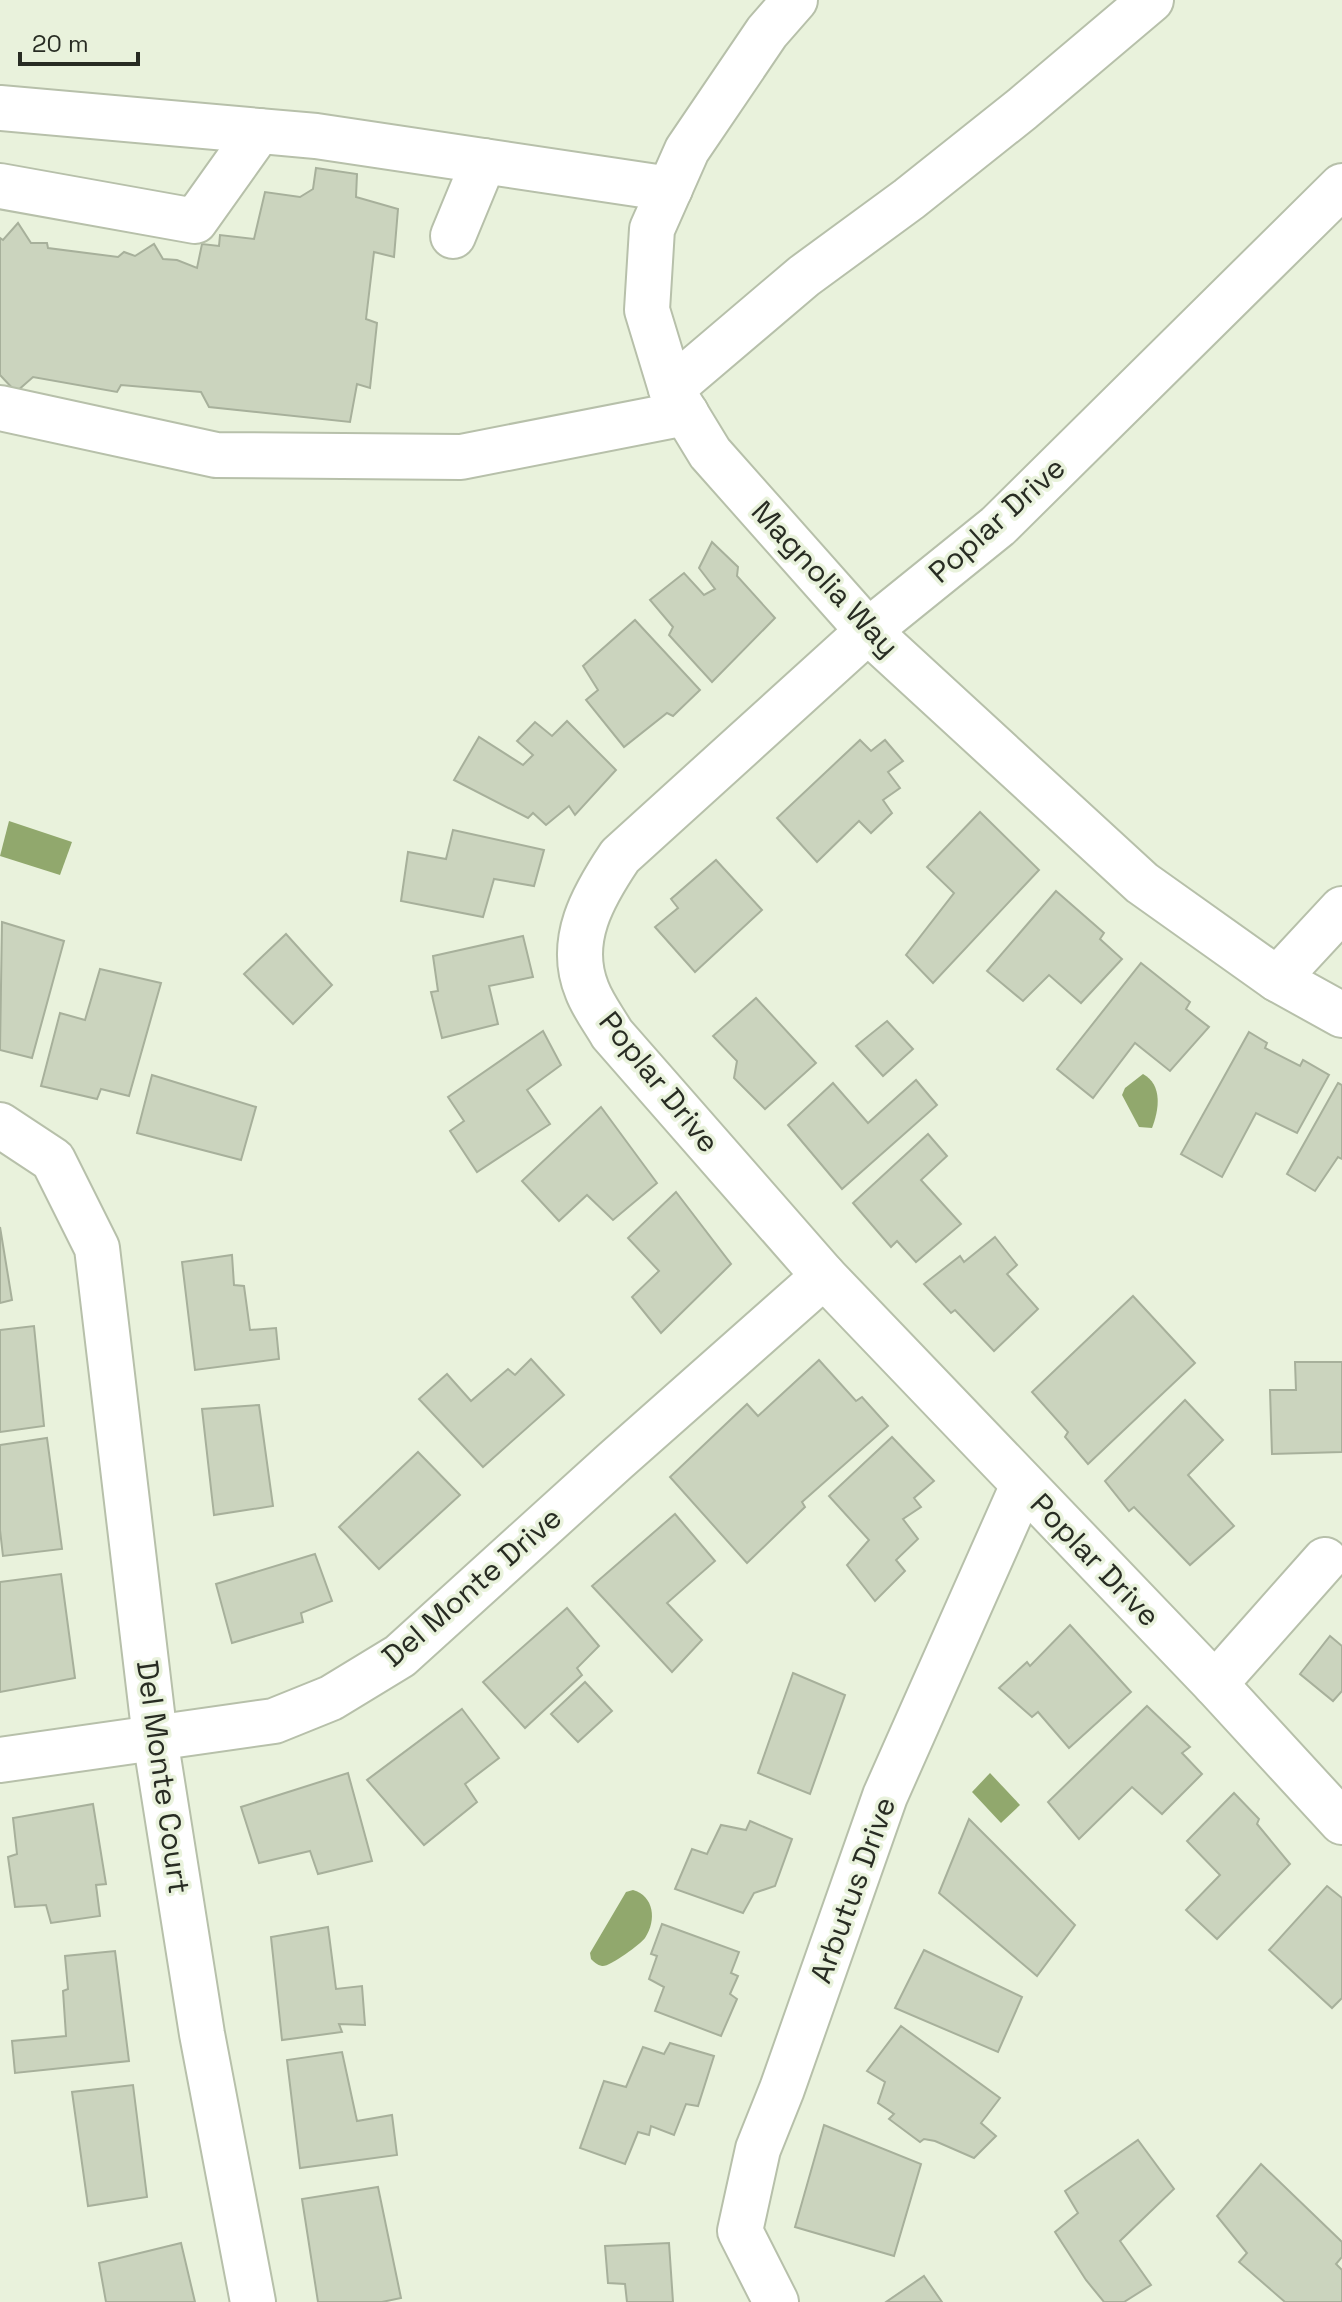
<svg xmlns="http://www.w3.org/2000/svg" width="1342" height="2302" viewBox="0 0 1342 2302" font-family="'Space Grotesk',sans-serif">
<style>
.water{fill:#91a86d}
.building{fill:#cbd4be;stroke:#a7b09b;stroke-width:2}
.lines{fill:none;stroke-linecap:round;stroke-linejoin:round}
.minor-casing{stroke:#b7c0aa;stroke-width:48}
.minor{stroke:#fff;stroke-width:44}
.labels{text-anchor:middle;stroke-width:7;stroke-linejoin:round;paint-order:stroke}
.street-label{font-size:30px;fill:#282c23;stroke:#e9f2dc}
</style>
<rect width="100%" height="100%" fill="#e9f2dc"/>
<g class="water">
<polygon points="9,821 72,842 60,875 0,856"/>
<path d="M1143,1074C1163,1085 1159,1110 1152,1128L1139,1127L1122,1095L1125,1088Z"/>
<polygon points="990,1773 1020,1805 1001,1823 972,1792"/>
<path d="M633,1890C654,1896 657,1920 645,1938C641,1944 608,1968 602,1966C597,1965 594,1962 591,1959L590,1953L626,1892Z"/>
</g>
<g class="building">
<polygon points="316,168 357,174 356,197 398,209 394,257 374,252 366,319 377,323 370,388 357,384 350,422 209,407 201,392 121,385 117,392 33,377 16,392 0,375 0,238 3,240 18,223 31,243 47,243 48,248 118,257 124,252 135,256 154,244 163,259 177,260 197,268 202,244 219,246 220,235 254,239 265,192 300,197 313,189"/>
<polygon points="712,542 738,567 737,576 775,618 712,682 669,635 673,627 650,600 684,573 704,595 715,589 699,568"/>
<polygon points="635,620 700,690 673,716 667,713 624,747 586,700 598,690 583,666"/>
<polygon points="567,721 616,770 575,815 569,806 546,825 533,813 528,818 454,780 479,737 523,765 533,755 517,741 535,722 552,736"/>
<polygon points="860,740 871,751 885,740 903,761 888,772 900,788 883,800 892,813 871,833 859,821 817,862 777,818"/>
<polygon points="980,812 1039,870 933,983 906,955 954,893 927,867"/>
<polygon points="453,830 544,850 534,886 494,879 483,917 401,901 408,852 446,859"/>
<polygon points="716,860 762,910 695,972 655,927 678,908 671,899"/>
<polygon points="1056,891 1104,933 1100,939 1122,959 1081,1003 1049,975 1023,1001 987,971"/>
<polygon points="2,922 64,941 32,1058 0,1050"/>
<polygon points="286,934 332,985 293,1024 244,974"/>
<polygon points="523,936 533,977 489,986 498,1024 442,1038 431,992 438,991 433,956"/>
<polygon points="1141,963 1190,1002 1186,1009 1209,1027 1170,1071 1135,1043 1093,1098 1057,1069"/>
<polygon points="100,969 161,983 129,1096 101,1089 97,1099 41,1086 60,1013 85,1020"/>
<polygon points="756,998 816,1063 765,1109 734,1078 737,1061 713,1036"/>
<polygon points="887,1021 913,1049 883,1076 856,1046"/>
<polygon points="543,1031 561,1065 527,1090 550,1124 477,1172 450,1131 464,1121 448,1097"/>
<polygon points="1249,1032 1267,1043 1265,1048 1300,1066 1303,1060 1329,1075 1297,1133 1256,1113 1222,1177 1181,1154"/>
<polygon points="152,1075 256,1107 241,1160 137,1133"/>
<polygon points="916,1080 937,1105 842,1189 788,1125 833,1083 868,1123"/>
<polygon points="1338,1083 1342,1085 1342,1159 1338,1157 1315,1191 1287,1174"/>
<polygon points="601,1107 657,1183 613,1220 587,1195 559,1221 522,1181"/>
<polygon points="928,1134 947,1156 921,1180 961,1224 916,1262 897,1241 891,1247 853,1203"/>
<polygon points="676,1192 731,1264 661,1333 632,1297 659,1271 628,1238"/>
<polygon points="0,1227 12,1300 0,1303"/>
<polygon points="995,1237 1017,1265 1007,1274 1038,1309 994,1351 955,1310 951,1313 924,1284 960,1256 964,1262"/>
<polygon points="232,1255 234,1285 244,1286 250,1330 276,1328 279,1359 195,1370 182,1262"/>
<polygon points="1133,1296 1195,1363 1088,1464 1065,1437 1068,1432 1032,1392"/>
<polygon points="34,1326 44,1426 0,1432 0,1330"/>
<polygon points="531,1359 564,1395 483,1467 419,1399 447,1374 471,1401 508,1369 515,1375"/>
<polygon points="819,1360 856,1401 862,1397 888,1426 802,1502 805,1507 747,1563 670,1477 747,1404 758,1416"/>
<polygon points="1295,1362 1342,1362 1342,1452 1272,1454 1270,1390 1296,1390"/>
<polygon points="1185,1400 1223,1440 1188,1475 1234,1526 1190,1565 1134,1507 1129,1511 1105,1481"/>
<polygon points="259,1405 273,1506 214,1515 202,1409"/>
<polygon points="892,1437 934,1481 914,1498 921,1507 903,1519 918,1539 896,1560 905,1571 875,1601 847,1565 869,1540 829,1496"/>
<polygon points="47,1438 62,1549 3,1556 0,1530 0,1445"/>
<polygon points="418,1452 460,1495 379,1569 339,1527"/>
<polygon points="675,1514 715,1561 667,1603 702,1640 672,1672 592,1586"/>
<polygon points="315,1554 332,1601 301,1613 303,1622 232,1643 216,1584"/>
<polygon points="61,1574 75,1678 0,1692 0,1582"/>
<polygon points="567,1608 599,1646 577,1668 582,1675 525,1728 483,1682"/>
<polygon points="1070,1625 1131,1692 1069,1748 1038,1712 1032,1717 999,1688 1027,1662 1030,1666"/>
<polygon points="1330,1636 1342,1646 1342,1691 1333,1701 1300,1674"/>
<polygon points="793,1673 845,1695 810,1794 758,1773"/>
<polygon points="585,1682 612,1711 578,1742 551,1714"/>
<polygon points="1147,1706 1190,1747 1182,1753 1202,1774 1162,1814 1132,1787 1079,1839 1048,1802"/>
<polygon points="462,1709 499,1758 465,1784 477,1802 424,1845 367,1780"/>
<polygon points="348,1773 372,1861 318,1874 310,1851 259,1863 241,1807"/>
<polygon points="1234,1793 1259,1819 1257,1824 1290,1864 1217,1939 1186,1910 1220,1875 1187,1841"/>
<polygon points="93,1804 106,1884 96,1885 100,1916 51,1923 46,1905 15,1907 8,1857 17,1854 13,1818"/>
<polygon points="969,1819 1075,1925 1037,1976 939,1893"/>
<polygon points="750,1821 792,1839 775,1886 754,1893 743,1913 675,1889 692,1849 707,1854 721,1825 746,1830"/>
<polygon points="1327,1886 1342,1898 1342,1998 1332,2008 1269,1950"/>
<polygon points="662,1924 739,1952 731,1973 738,1976 730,1994 737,1999 721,2036 655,2011 664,1987 649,1979 657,1956 651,1954"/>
<polygon points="328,1927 336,1989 362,1986 365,2025 339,2024 342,2032 282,2040 271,1937"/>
<polygon points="924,1950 1022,1997 998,2052 895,2008"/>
<polygon points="115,1951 129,2061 15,2073 12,2041 66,2036 63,1991 68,1989 65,1956"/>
<polygon points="901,2026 1000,2098 981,2123 996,2136 974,2158 935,2141 924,2139 920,2142 889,2119 894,2114 878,2103 885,2082 867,2071"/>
<polygon points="670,2043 714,2056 698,2106 686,2104 674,2135 651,2126 649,2135 638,2132 625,2164 580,2148 604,2081 626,2087 643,2047 664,2054"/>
<polygon points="342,2052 357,2121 392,2115 397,2155 300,2168 287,2060"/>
<polygon points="133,2085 147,2197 88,2206 72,2092"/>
<polygon points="824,2125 921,2164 894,2256 795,2227"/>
<polygon points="1138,2140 1174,2189 1120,2241 1151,2285 1124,2302 1104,2302 1086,2280 1055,2232 1078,2213 1065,2191"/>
<polygon points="1261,2164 1342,2242 1342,2257 1336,2264 1342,2270 1342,2302 1285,2302 1239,2262 1247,2253 1217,2216"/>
<polygon points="378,2187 401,2298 382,2302 318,2302 302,2199"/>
<polygon points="181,2243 195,2302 106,2302 99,2263"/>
<polygon points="669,2243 673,2302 627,2302 625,2284 608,2283 605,2246"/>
<polygon points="924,2276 942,2302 886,2302"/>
</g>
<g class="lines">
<g class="minor-casing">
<g id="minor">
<polyline points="795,0 767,32 687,150 652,229 647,310 671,389 710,453 868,631 1142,883 1277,979 1342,1015"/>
<polyline points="0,108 316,136 670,189"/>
<polyline points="0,186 195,221 259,131"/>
<path d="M1342,186L998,526L868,631L620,856C593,896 567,941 587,990C593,1006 604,1020 612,1034L824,1276L1215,1684L1342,1822"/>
<polyline points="453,236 484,161"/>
<polyline points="671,389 804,276 909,199 1022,109 1151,0"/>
<polyline points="0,408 216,455 461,457 686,413"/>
<polyline points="1277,979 1342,909"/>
<polyline points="0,1125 53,1160 97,1248 155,1738 202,2034 253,2302"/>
<polyline points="1215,1684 1325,1560"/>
<polyline points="0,1760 274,1721 331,1698 400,1656 615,1461 824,1276"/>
<polyline points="776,2302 740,2231 758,2149 782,2089 885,1796 1023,1485"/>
</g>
</g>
<use href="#minor" class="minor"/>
</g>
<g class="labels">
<g class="street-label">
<text transform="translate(997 520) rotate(-42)" y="10">Poplar Drive</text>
<text transform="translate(825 579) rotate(47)" y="10">Magnolia Way</text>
<text transform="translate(659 1082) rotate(51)" y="10">Poplar Drive</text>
<text transform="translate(1095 1560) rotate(46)" y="10">Poplar Drive</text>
<text transform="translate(472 1587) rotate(-41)" y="10">Del Monte Drive</text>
<text transform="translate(163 1777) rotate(82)" y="10">Del Monte Court</text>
<text transform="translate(853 1890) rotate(-70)" y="10">Arbutus Drive</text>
</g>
</g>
<path d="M20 52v12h118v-12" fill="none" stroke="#282c23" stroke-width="4"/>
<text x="32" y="52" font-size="24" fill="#282c23" stroke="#e9f2dc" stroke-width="6" paint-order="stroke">20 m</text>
</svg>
